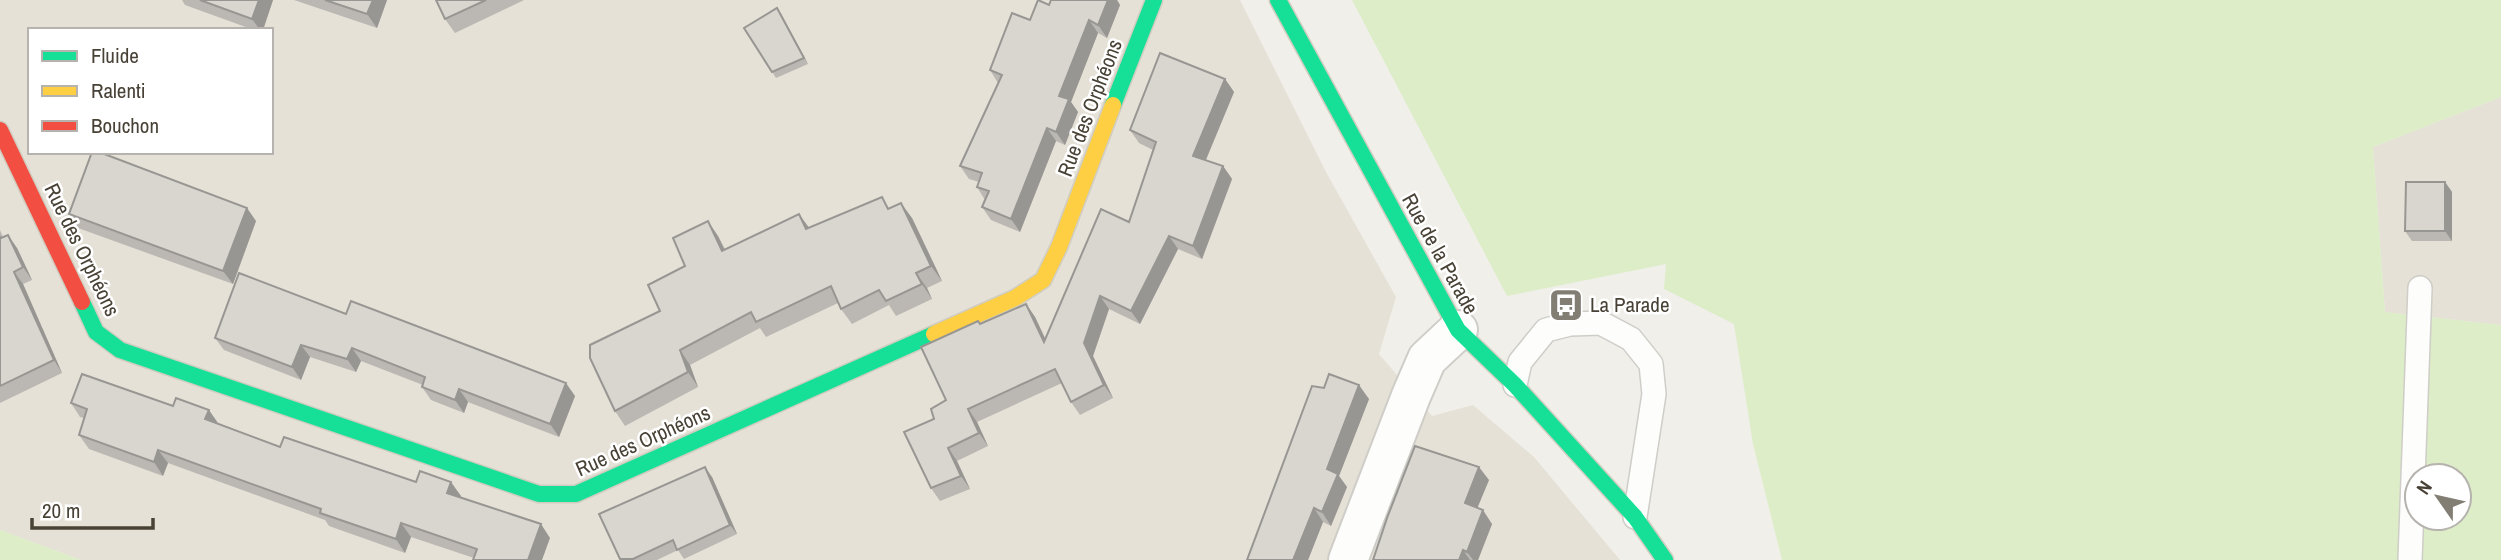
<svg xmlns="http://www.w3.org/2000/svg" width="2501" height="560" viewBox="0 0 2501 560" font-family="'Archivo Narrow',sans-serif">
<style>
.residential{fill:#e5e1d7;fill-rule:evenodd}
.green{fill:#dcedc7;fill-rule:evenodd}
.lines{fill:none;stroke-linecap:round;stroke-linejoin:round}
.lane-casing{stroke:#cfcdc7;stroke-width:26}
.street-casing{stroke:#cfcdc7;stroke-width:42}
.fast-casing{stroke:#d0cdc0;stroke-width:19}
.slow-casing{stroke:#d0cdc0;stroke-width:19}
.jam-casing{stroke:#d0cdc0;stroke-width:19}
.lane{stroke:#fdfdfc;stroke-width:23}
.street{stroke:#fdfdfc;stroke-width:38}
.fast{stroke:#16e098;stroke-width:16}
.slow{stroke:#ffcf43;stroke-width:16}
.jam{stroke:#f24e42;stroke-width:16}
.wall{fill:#bbb8b3}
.shaded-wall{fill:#989692}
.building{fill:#d9d6d0;stroke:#989692;stroke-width:2}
.labels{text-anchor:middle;stroke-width:5;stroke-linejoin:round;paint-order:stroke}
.street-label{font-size:21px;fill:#484135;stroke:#fff}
.poi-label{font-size:21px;fill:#484135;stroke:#fff;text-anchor:start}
</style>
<rect width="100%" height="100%" fill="#f0efea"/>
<g class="residential">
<path d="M0,0H1240L1326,172L1396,297L1379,354L1432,416L1473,405L1534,457L1620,560H81L0,530ZM30,30H271V152H30Z"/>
<polygon points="2501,97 2501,325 2385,312 2373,147"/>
</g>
<g class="green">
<path d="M1352,0H2501V97L2373,147L2385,312L2501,325V560H1782L1753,444L1734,324L1664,289L1666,264L1507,296ZM2417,476H2459V518H2417Z"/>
<polygon points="0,530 81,560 0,560"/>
</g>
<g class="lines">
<g class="lane-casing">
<g id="lane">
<polyline points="1515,385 1520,362 1546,330 1570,324 1601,323 1631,339 1651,364 1654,394 1635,517"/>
<polyline points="2410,560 2420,288"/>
</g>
</g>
<g class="street-casing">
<polyline id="street" points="1348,560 1411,396 1427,359 1458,330"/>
</g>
<g class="fast-casing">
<g id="fast">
<polyline points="1278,0 1458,330 1515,385 1635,517 1665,560"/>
<polyline points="1113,105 1154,0"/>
<polyline points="82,302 96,332 120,350 539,494 576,494 934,334"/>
</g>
</g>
<g class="slow-casing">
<polyline id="slow" points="934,334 1015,298 1043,280 1059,247 1113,105"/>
</g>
<g class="jam-casing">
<polyline id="jam" points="0,130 82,302"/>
</g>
<use href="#lane" class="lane"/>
<use href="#street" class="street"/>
<use href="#fast" class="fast"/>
<use href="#slow" class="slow"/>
<use href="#jam" class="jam"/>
</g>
<g class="wall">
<polygon points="182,0 273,0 263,30 254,30 185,5"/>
<polygon points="294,0 387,0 377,28"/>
<polygon points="436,0 524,0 455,33 445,19"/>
<polygon points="1051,0 1117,0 1120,5 1107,38 1098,33 1071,102 1078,112 1065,145 1056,141 1020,232 991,220 982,207 985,200 977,187 979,182 969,179 960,166 998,83 990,70 1049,5"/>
<polygon points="781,14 808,64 776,78 744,28"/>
<polygon points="1225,79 1234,92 1206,160 1223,166 1232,179 1202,259 1178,249 1140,324 1109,309 1093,356 1113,398 1080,415 1071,402 1062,383 977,422 988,446 957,461 970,489 940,501 931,488 934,419 946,400 980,324 1026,304 1035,317 1045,339 1129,222 1153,150 1139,143 1130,130"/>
<polygon points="2445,182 2452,192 2452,241 2412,241 2405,231"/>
<polygon points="890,208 912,218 942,281 927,288 932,299 896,316 889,305 852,324 841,309 838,303 766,337 760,328 690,365 698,387 625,426 615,411 660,311 685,266 718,236 725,249"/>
<polygon points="69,214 256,221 233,284 78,228"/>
<polygon points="0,230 3,237 17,248 32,280 23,284 62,373 0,403"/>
<polygon points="346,314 575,396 559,437 468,402 464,413 431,400 422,387 423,385 361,361 356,372 310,357 301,380 224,350 215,338"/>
<polygon points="1324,388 1369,399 1339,476 1347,487 1331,526 1323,522 1308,560 1247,560"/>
<polygon points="71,403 218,423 280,447 461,496 460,498 550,538 474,558 411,537 405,553 329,526 325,520 168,463 163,476 89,449 79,435 84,418 80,417"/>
<polygon points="712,477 737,534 684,559 678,550 657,560 621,560 599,514"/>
<polygon points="1489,480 1477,508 1492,524 1478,560 1373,560"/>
</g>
<g class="shaded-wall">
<polygon points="259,0 273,0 263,30 260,30 252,19"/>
<polygon points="373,0 387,0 377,28 367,14"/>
<polygon points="1108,0 1117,0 1120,5 1107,38 1098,25"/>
<polygon points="777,8 781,14 808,64 804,58"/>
<polygon points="1089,20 1098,33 1071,102 1078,112 1065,145 1056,132 1059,96"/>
<polygon points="1225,79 1234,92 1202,169 1193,156"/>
<polygon points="1047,128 1056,141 1020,232 1011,219"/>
<polygon points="1223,166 1232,179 1202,259 1193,246"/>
<polygon points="2445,182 2452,192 2452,241 2445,231"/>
<polygon points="901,203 912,218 942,281 931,266"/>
<polygon points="247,208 256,221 233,284 223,271"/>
<polygon points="799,214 810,229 806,229"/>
<polygon points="708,221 718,236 732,266 722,251"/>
<polygon points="8,235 17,248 32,280 23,267"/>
<polygon points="1169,236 1178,249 1140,324 1131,311"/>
<polygon points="14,272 23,284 62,373 54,360"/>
<polygon points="916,273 927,288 932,299 922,284"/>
<polygon points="1100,296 1109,309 1093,356 1113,398 1104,385 1084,343"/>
<polygon points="1026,304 1035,317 1053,355 1044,342"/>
<polygon points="301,345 310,357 301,380 292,367"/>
<polygon points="352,348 361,361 356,372 347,359"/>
<polygon points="680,350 690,365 698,387 688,372"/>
<polygon points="566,383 575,396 559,437 550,424"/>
<polygon points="1359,385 1369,399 1339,476 1347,487 1331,526 1322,512 1327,469"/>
<polygon points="459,389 468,402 464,413 455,400"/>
<polygon points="968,409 977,422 988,446 979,433"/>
<polygon points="209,410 218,423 205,419"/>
<polygon points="948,448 957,461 970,489 961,476"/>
<polygon points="158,450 168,463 163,476 154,462"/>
<polygon points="705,467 712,477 737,534 730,525"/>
<polygon points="1479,467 1489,480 1474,516 1465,503"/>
<polygon points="451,482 461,496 457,507 447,493"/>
<polygon points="1314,508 1323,522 1308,560 1293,560"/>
<polygon points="1483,510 1492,524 1478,560 1473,560 1467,552"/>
<polygon points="401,523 411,537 405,553 396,539"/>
<polygon points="541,524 550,538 542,560 528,560"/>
<polygon points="1463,550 1470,560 1459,560"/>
</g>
<g class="building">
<polygon points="200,0 259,0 252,19"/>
<polygon points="325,0 373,0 367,14"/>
<polygon points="436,0 486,0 445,19"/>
<polygon points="1038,0 1049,5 1051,0 1108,0 1098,25 1089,20 1059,96 1069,99 1056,132 1047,128 1011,219 982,207 989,191 977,187 982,173 960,166 1002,75 990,70 1012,13 1030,20"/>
<polygon points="777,8 804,58 772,72 744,28"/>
<polygon points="1160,53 1225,79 1193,156 1223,166 1193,246 1169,236 1131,311 1100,296 1084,343 1104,385 1071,402 1055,369 968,409 979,433 948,448 961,476 931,488 904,432 934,419 931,409 946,400 921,347 978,321 980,324 1026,304 1044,342 1101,209 1129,222 1156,142 1130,130"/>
<polygon points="92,152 99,152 247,208 223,271 69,214"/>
<polygon points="2406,182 2445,182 2445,231 2405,231"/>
<polygon points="882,197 888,209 901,203 931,266 916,273 922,284 886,301 879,290 841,309 831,286 756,322 751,312 680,350 688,372 615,411 590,358 590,345 660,311 648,285 685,266 673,238 708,221 722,251 799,214 806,229"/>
<polygon points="8,235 23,267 14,272 54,360 0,386 0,237 1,238"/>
<polygon points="239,273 346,314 351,301 566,383 550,424 459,389 455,400 422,387 425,377 352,348 347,359 301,345 292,367 215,338"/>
<polygon points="82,374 173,406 176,398 209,410 205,419 280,447 284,437 416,482 420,471 451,482 447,493 541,524 528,560 473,560 477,549 401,523 396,539 320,513 321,509 158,450 154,462 79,435 87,409 71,403"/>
<polygon points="1329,374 1359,385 1327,469 1338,474 1322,512 1314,508 1293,560 1247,560 1312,386 1324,388"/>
<polygon points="1415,446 1479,467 1465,503 1483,510 1467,552 1463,550 1459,560 1373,560 1387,518"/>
<polygon points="705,467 730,525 677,550 673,540 633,559 620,559 599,514"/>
</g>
<defs>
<g id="bus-square" transform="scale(1.75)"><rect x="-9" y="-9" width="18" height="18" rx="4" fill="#837e74" stroke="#fff"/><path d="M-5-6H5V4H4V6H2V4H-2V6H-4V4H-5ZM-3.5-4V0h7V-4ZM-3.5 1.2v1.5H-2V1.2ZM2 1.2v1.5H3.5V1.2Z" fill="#fff"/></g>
</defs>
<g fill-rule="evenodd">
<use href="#bus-square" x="1566" y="305"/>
</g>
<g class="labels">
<g class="street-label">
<text transform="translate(1090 108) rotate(-69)" y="7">Rue des Orphéons</text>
<text transform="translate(82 250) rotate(64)" y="7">Rue des Orphéons</text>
<text transform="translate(1440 254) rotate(61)" y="7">Rue de la Parade</text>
<text transform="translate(643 441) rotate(-24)" y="7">Rue des Orphéons</text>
</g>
<g class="poi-label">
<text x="1590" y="312">La Parade</text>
</g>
</g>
<rect x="28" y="28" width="245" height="126" fill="#ffffff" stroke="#b6b3ae" stroke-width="2"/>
<rect x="42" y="51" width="35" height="10" fill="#16e098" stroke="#b6b3ae" stroke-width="2"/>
<text x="91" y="63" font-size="21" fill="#484135">Fluide</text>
<rect x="42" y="86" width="35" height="10" fill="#ffcf43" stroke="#b6b3ae" stroke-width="2"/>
<text x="91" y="98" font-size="21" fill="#484135">Ralenti</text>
<rect x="42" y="121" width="35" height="10" fill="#f24e42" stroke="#b6b3ae" stroke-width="2"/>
<text x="91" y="133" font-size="21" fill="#484135">Bouchon</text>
<g transform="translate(2438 497) rotate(304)"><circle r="33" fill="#ffffff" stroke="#b6b3ae" stroke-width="2"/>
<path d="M0-5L12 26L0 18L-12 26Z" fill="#837e74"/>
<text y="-10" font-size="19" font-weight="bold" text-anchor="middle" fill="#484135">N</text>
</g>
<path d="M32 518v10h121v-10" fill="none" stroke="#484135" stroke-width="3.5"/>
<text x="42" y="518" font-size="21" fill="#484135" stroke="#ffffff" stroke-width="5" paint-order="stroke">20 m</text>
</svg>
